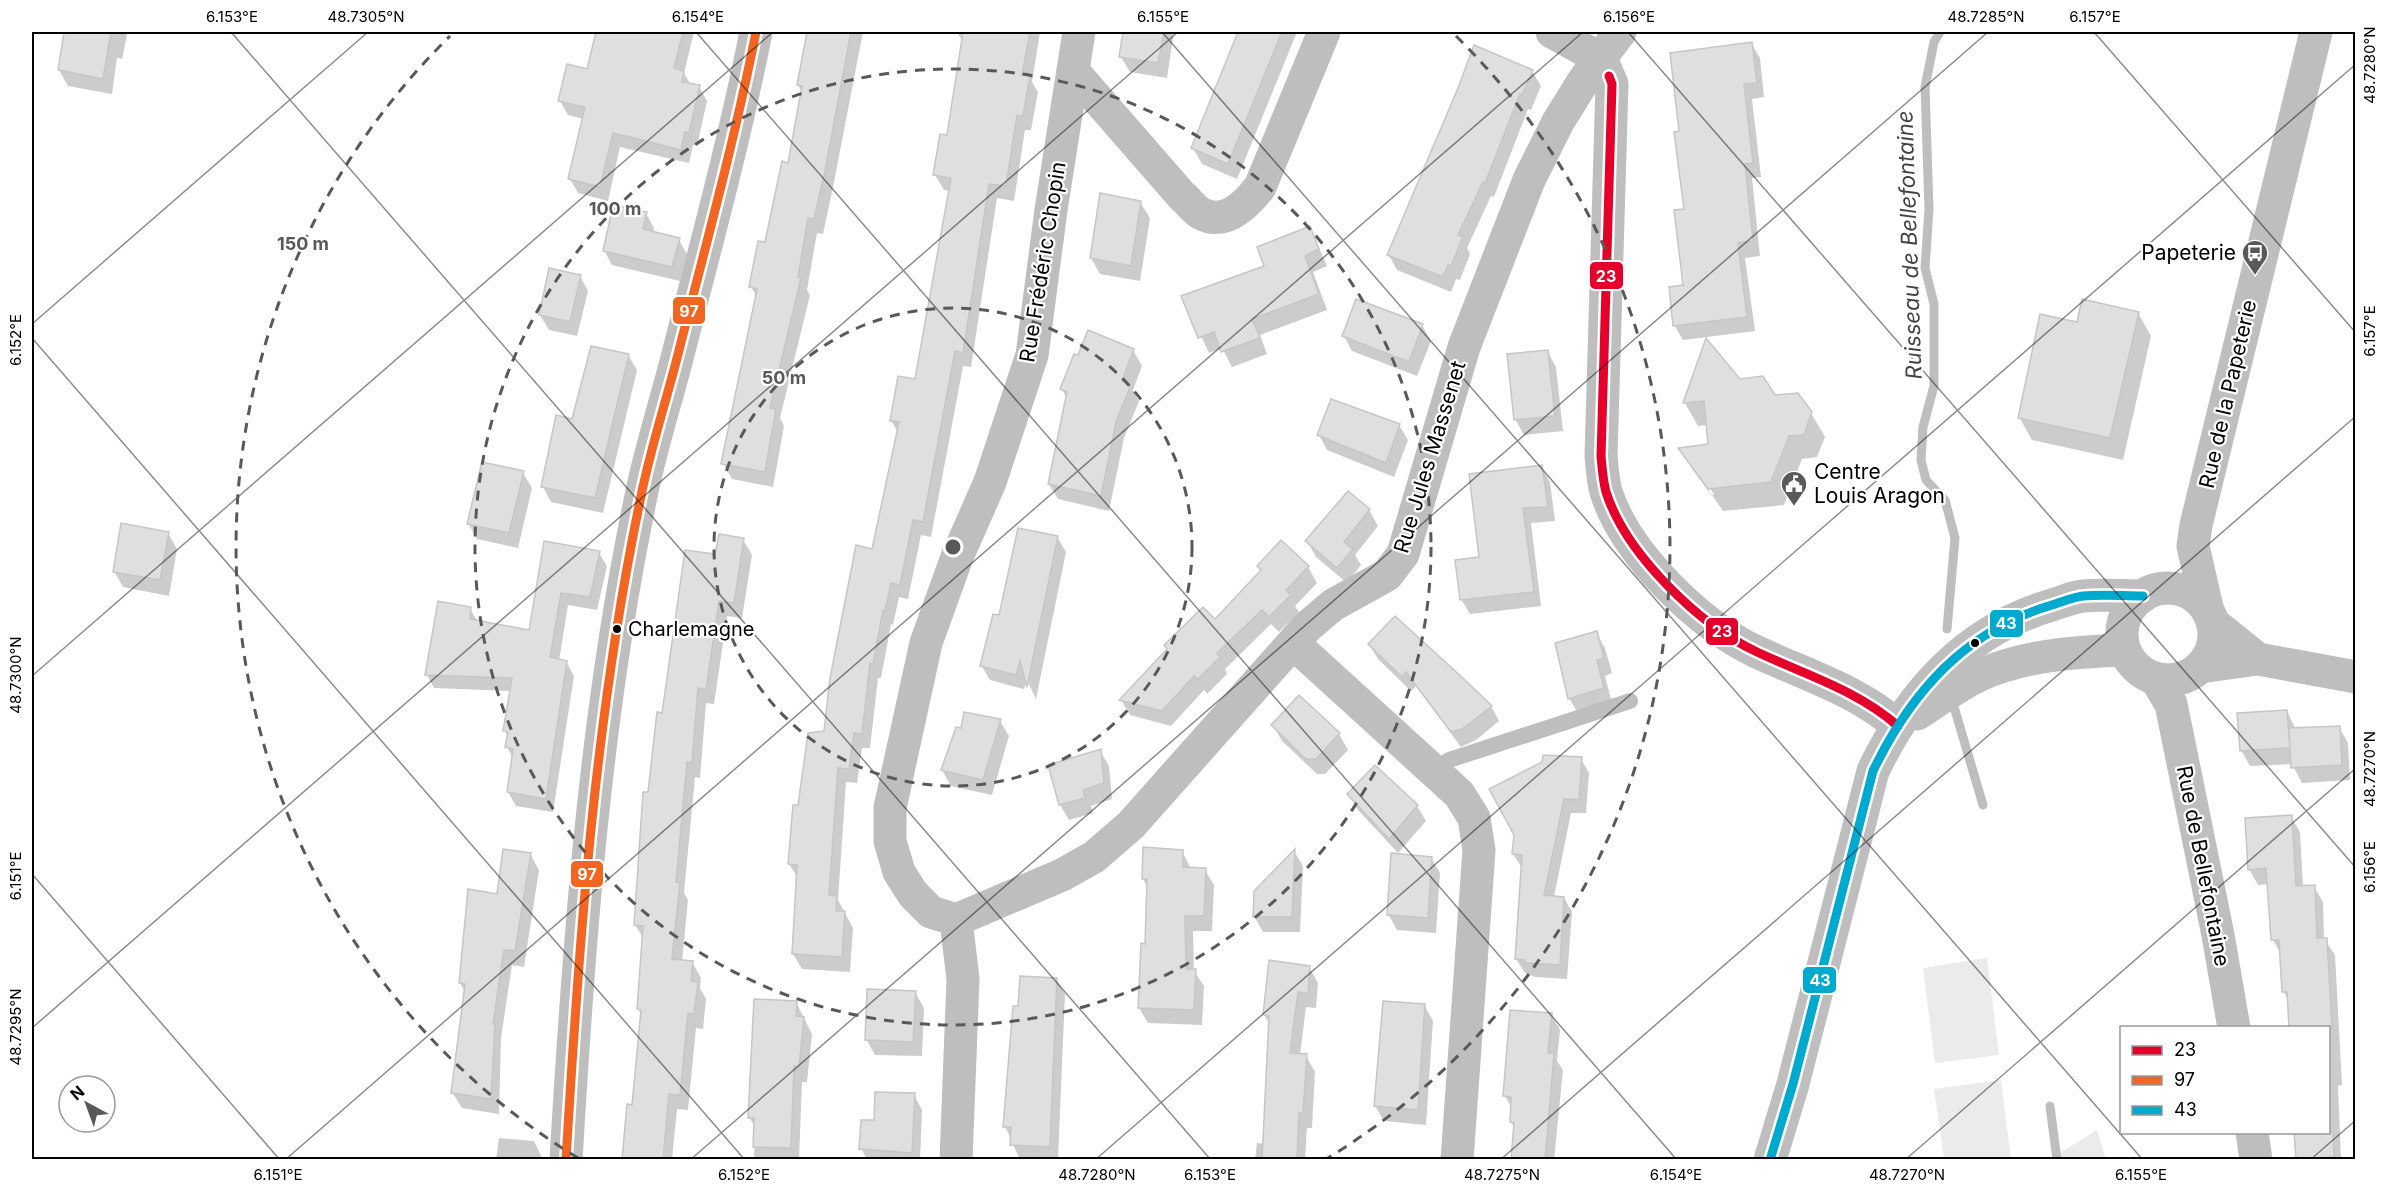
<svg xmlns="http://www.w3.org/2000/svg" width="2387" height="1191" viewBox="0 0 2387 1191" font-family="Inter,sans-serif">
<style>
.green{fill:#ebebeb}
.shadow{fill:#0003;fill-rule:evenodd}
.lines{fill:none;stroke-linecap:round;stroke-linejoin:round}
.stream{stroke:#bebebe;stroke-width:9}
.building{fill:#dfdfdf;stroke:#c6c6c6;stroke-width:1.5}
.service{stroke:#bebebe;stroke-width:16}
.minor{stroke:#bebebe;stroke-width:33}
.tertiary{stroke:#bebebe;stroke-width:33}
.bus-1-casing{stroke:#fff;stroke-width:14}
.bus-2-casing{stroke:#fff;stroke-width:14}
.bus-3-casing{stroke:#fff;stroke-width:14}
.bus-1{stroke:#e4002b;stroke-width:9}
.bus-2{stroke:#f26522;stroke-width:9}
.bus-3{stroke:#00a9ce;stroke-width:9}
.ticks{fill:none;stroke:#000;stroke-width:1.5;stroke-opacity:0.45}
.ring{fill:none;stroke:#595959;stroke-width:3;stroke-dasharray:10 8}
.bus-dot{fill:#000;stroke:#fff;stroke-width:2}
.labels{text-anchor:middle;stroke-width:4.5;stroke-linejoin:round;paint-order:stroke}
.bus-label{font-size:20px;fill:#000;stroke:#fff;text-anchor:start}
.poi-label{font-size:21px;fill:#000;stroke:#fff;text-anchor:end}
.street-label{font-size:21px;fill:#000;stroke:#fff}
.water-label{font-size:22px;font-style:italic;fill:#434343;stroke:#fff}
.centre{fill:#595959;stroke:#fff;stroke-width:3}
.ring-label{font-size:18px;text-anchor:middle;font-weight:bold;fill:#595959;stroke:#fff;stroke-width:4.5;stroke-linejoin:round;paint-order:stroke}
.line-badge{stroke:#fff;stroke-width:2}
.badge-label{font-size:16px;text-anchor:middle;font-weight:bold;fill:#fff}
.neatline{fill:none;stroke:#000;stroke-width:2}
.ticks-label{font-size:15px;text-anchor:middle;fill:#000}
</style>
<rect width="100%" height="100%" fill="#fff"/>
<g class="green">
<polygon points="1987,958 1999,1055 1935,1063 1923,968"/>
<polygon points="2001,1080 2011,1159 1944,1159 1934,1089"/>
<polygon points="2097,1130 2106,1159 2050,1159"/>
</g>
<g class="shadow">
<polygon points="66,32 125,32 127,35 122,59 117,58 112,94 68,86 59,70"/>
<polygon points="641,32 694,32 684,73 691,85 699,87 707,101 697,146 693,145 689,163 620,147 608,201 578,193 570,179 584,119 568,115 560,101 588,70 638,45"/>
<polygon points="807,32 863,32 833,187 823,234 817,233 807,290 810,295 780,418 784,426 773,487 732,479 723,463 757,297 751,287 789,164 802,92 798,85"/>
<polygon points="957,32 1040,32 1032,82 1038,92 1031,130 1025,130 1014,201 997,198 971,367 963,366 931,537 921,535 908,599 899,597 893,625 891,624 881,678 878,678 870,748 862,748 857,783 846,782 838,900 853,928 850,972 802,969 793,954 798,878 789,864 799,807 826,733 873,551 898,433 891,420 916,381 951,191 944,190 935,175 948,137 963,42"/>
<polygon points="1125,32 1174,32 1167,78 1130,72 1121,57"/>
<polygon points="1239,32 1297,32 1237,179 1202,164 1193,148"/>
<polygon points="1751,43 1760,58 1764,97 1752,99 1761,177 1752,178 1760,256 1745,258 1755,331 1683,340 1674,325 1684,286 1686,210"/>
<polygon points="1532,71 1541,86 1531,110 1528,109 1494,197 1491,196 1467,248 1470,254 1460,280 1456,279 1451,292 1397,270 1389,255"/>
<polygon points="1140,202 1150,218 1140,281 1100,274 1091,258"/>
<polygon points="646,214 654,228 653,233 679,240 687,254 680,281 612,265 604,250"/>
<polygon points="1310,228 1327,266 1313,272 1327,310 1260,335 1267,354 1232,367 1222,348 1209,353 1183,297 1266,267"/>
<polygon points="580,276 588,291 577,336 549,330 540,315"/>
<polygon points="2138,313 2151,336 2123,460 2032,440 2019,417 2079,324"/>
<polygon points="1422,325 1431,341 1417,376 1352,351 1344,336"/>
<polygon points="1133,350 1142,366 1133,390 1139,401 1124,438 1109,511 1058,499 1049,484 1067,399 1062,389"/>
<polygon points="1547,351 1556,367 1563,431 1524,435 1515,419"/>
<polygon points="628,355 637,370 603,513 551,502 543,487 573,420"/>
<path d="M1739,380L1811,413L1825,437L1817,457L1802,459L1784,505L1723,511L1680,449L1710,446L1708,425L1698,426L1685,403ZM1693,470H1696L1714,494L1712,496Z"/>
<polygon points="1399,425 1408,440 1394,477 1327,450 1319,435"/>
<polygon points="1541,467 1550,482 1555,521 1531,523 1541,606 1470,614 1461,599 1480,559"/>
<polygon points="523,473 532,488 518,548 477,539 468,523"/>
<polygon points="1349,493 1369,510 1378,526 1355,555 1361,565 1347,583 1316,557 1307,541"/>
<polygon points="168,533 177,549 169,596 123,587 114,571"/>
<polygon points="1057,537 1066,552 1036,699 1027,680 1024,689 990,680 981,665 1000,617"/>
<polygon points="743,540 752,555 742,618 727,616 714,704 706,703 700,778 695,777 684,893 688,900 682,962 692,962 701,978 700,988 706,999 703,1029 696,1028 688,1110 677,1109 672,1160 623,1160 633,1106 642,1016 638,1009 644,939 635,925 650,794 664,714 716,556"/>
<polygon points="545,543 599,553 607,566 597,610 568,605 559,661 566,662 574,676 553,812 516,806 508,792 513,758 507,747 508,738 505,731 511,691 434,688 427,675 470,609 478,622 531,632"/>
<polygon points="1308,567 1317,583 1295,606 1299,612 1279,632 1271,624 1225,669 1227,674 1207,694 1204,690 1171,726 1130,715 1121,700 1215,621"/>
<polygon points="1596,633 1605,648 1612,673 1605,676 1612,704 1578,713 1569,698"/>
<polygon points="1369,644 1491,706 1499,721 1476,740 1461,747 1416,686 1411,691 1378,659"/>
<polygon points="2287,711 2296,730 2339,727 2348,743 2350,780 2302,783 2292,764 2250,766 2241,750"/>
<polygon points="1000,721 1009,736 992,795 951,786 942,770 962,730"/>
<polygon points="1273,725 1339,734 1348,750 1325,774 1317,774 1282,741"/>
<polygon points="1100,751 1109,766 1112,799 1091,806 1093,813 1069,820 1060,805 1050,766"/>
<polygon points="1581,759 1589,773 1586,813 1571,813 1554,897 1564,898 1572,912 1567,979 1535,977 1525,973 1516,959 1522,868 1513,854 1544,763"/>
<polygon points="1349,795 1417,806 1426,821 1398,853 1358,810"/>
<polygon points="2291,817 2300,832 2303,887 2314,887 2323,902 2324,939 2335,955 2342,1085 2338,1086 2341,1160 2297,1158 2328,1132 2328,1028 2289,1002 2284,992 2282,956 2273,940 2268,884 2258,885 2249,869"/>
<polygon points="1182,851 1191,869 1205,870 1214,885 1212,931 1193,931 1194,971 1204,986 1202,1025 1148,1023 1139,1008 1146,945 1148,888 1143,879"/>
<polygon points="1294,851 1303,866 1300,932 1263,932 1254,916"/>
<polygon points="530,854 539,870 524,967 512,965 501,1038 499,1114 462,1108 452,1092 465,992 460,983 499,895"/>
<polygon points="1431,858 1440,873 1436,933 1397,930 1388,914"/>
<polygon points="1309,967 1318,983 1316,1008 1306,1007 1300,1055 1306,1056 1315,1072 1312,1128 1307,1128 1305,1160 1255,1160 1257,1143 1264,1144 1270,1025 1264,1015"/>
<polygon points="1056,979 1065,994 1058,1160 1020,1160 1005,1126 1019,1008"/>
<polygon points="915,992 924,1008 922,1056 875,1055 866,1039"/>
<polygon points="796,1002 812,1034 807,1082 802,1082 799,1160 754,1160 755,1127 749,1117"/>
<polygon points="1424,1005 1433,1021 1426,1125 1384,1121 1375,1106"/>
<polygon points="1551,1014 1560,1030 1557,1061 1563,1070 1554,1160 1512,1160 1515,1129 1511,1122 1512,1108 1505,1096"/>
<polygon points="914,1095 922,1110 920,1160 867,1160 861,1148 876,1122"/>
<polygon points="499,1138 534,1141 543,1160 496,1160"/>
</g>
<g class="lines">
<g class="stream">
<polyline points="1940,32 1934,42 1925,87 1929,209 1925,268 1934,304 1934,386 1923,427 1921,460 1926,480 1945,500 1955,538 1947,629"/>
<polyline points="1952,700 1983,805"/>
<polyline points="2050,1106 2057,1160"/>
</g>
</g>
<g class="building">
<polygon points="64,32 111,32 103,79 58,70"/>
<polygon points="596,32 683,32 674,68 684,71 682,82 700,85 689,133 685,132 681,150 613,133 600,187 568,179 585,107 558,101 567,64 587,69"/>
<polygon points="807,32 851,32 825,171 814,219 808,218 798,277 801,278 770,408 776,409 765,472 721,464 757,289 749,287 758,241 765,242 782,161 788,163 802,86 797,85"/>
<polygon points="963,32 1030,32 1022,75 1030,76 1023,116 1017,115 1006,186 989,184 963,353 955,351 923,522 913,520 900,585 891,583 885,611 883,610 873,664 870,663 862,734 854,733 849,769 838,768 829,895 837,896 836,911 845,911 842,957 792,954 797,865 788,864 793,805 798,805 808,733 824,731 830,678 856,545 872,549 899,422 890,421 898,376 915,379 951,178 933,175 940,134 947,135"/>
<polygon points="1123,32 1164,32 1158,63 1119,57"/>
<polygon points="1238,32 1282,32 1228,164 1191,148"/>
<polygon points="1752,42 1757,83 1744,84 1753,163 1745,164 1753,241 1738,243 1747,317 1673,326 1669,287 1683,285 1674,210 1684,209 1674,132 1679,131 1670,53"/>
<polygon points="1474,45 1533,70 1522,95 1520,94 1485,183 1483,182 1458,235 1463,237 1451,266 1448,265 1443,277 1387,255 1458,88"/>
<polygon points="1100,193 1141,201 1131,266 1090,258"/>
<polygon points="613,205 647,212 643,229 680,238 672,267 603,251"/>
<polygon points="1310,226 1319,249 1305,256 1319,294 1252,319 1260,338 1221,352 1214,332 1198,338 1181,296 1264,266 1257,247"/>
<polygon points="549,268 581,275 570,322 539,315"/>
<polygon points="1356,299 1423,324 1409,362 1342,336"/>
<polygon points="2082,299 2139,312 2110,438 2018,418 2040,314 2077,322"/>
<polygon points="1088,330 1134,349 1122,381 1131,385 1116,422 1101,496 1048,484 1067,392 1060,389 1074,354 1078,355"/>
<polygon points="1706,338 1740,379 1763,376 1775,395 1798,393 1812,412 1804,435 1789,436 1771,482 1708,489 1678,448 1708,444 1704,401 1683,403"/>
<polygon points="591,346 629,354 595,498 541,487 556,415 572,419"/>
<polygon points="1548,350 1555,416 1514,420 1507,354"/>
<polygon points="1331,399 1400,424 1386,463 1317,435"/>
<polygon points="482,462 524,471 509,533 467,524"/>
<polygon points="1542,465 1548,507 1523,508 1534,592 1460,600 1455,560 1479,557 1469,474"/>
<polygon points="1348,491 1370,509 1344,542 1353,549 1337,568 1305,541"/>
<polygon points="121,523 169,532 160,580 113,572"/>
<polygon points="1018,528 1058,536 1027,687 1020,661 1016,675 980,666 993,614 999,615"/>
<polygon points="719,534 744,538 734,603 719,601 706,690 698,688 692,763 687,762 676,882 680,883 672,959 693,961 691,981 698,982 694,1014 688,1013 680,1095 669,1094 663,1160 622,1160 627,1104 632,1105 641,1010 637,1009 643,926 634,925 643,792 648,792 657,712 662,713 685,550 715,554"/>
<polygon points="1281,540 1309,566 1286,590 1291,595 1269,617 1262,610 1217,653 1220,657 1198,679 1194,676 1162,711 1119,700 1167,649 1164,645 1203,607 1215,619 1261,570 1257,566"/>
<polygon points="544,541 600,551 590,597 561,593 550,657 567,661 546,799 507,792 513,749 505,747 508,732 503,731 512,678 425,675 438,601 471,607 470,619 529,630"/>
<polygon points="1395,616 1465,680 1492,706 1462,729 1451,732 1406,672 1402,677 1368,644"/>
<polygon points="1597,631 1604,658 1597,660 1604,688 1568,699 1555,643"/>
<polygon points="1299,695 1340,733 1316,759 1306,759 1271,725"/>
<polygon points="2287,710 2290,748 2240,751 2237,713"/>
<polygon points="964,712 1001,719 983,780 941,770 956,727 961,728"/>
<polygon points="2340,726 2342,765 2291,768 2289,728"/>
<polygon points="1101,749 1104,783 1083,790 1085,798 1059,805 1048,765"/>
<polygon points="1543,755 1582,757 1579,800 1564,799 1544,895 1564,897 1560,965 1525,963 1525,960 1515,959 1522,855 1512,854 1514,835 1489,789 1542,762"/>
<polygon points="1375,765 1418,805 1389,839 1347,794"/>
<polygon points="2292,815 2296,886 2315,885 2317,938 2327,938 2332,1028 2289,1028 2287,992 2282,992 2279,940 2271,940 2266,868 2248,870 2245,818"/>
<polygon points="1143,847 1183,850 1183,867 1206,868 1204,916 1185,916 1186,969 1196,969 1194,1010 1138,1008 1141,943 1145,944 1147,879 1142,879"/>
<polygon points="503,849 531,853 515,951 504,950 493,1024 495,1024 491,1099 451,1093 465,984 459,983 468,889 497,894"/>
<polygon points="1295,849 1292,917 1253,917 1254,891"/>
<polygon points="1391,853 1432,857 1428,918 1387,915"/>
<polygon points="1269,960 1310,966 1308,993 1298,992 1290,1053 1307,1054 1303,1113 1299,1113 1297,1160 1262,1160 1269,1016 1263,1015"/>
<polygon points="1020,976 1057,978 1050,1147 1010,1145 1011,1127 1003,1127 1013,1006 1018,1006"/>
<polygon points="867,989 916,991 913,1042 865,1040"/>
<polygon points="754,999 797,1001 796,1016 804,1017 799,1067 794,1066 791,1148 753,1147 754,1118 748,1118"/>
<polygon points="1383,1001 1425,1004 1418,1110 1374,1106"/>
<polygon points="1510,1010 1552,1013 1548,1053 1554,1053 1545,1160 1511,1160 1514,1123 1510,1122 1511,1097 1503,1096"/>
<polygon points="875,1092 915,1093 912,1153 859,1149 861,1120 874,1120"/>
<polygon points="2294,1132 2333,1132 2334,1157 2296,1159"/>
</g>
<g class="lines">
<polyline class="service" points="1436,772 1449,760 1630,701"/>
<g class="minor">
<polyline points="1552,32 1601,59"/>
<path d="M1601,59L1612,84L1601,456C1602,467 1603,481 1606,492C1626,554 1699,625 1757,652C1806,675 1857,690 1898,726"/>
<path d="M1073,71L1182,196C1188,201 1194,209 1200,213C1225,227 1246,205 1260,187L1324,32"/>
<polyline points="2212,622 2258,659"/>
<polyline points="1293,643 1459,794 1474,818 1479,850 1457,1160"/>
<polyline points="2200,667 2258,659 2356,677"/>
<polyline points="956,920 1062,875 1094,857 1131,825 1307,627 1333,605 1387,575 1403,554 1464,347 1529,180 1558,122 1584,80 1620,32"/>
<polyline points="956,1160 963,979 956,920 931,912 913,894 899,872 890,841 890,808 926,643 957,557 990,482 1032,355 1051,210 1079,32"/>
</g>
<g class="tertiary">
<circle cx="2168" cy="634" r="46"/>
<polyline points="2208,612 2193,546 2196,525 2316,32"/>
<polyline points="2156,679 2171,704 2218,935 2234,1028"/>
<path d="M1917,714C1938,701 1958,685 1980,675C2025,655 2075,652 2124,650"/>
<polyline points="2252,1132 2256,1160"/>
<path d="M566,1160C579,939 595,718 640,501C649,454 664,408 676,362C704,252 734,143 756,32"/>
<path d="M1770,1160L1793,1084L1873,771C1911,692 1966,630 2052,605C2062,602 2073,597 2083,596C2103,594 2123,596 2143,596"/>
</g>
<g class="bus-1-casing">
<path id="bus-1" d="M1609,76L1612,84L1601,456C1602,467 1603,481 1606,492C1626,554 1699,625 1757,652C1806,675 1857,690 1898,726"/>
</g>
<g class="bus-2-casing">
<path id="bus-2" d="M566,1160C579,939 595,718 640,501C649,454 664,408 676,362C704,252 734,143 756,32"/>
</g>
<g class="bus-3-casing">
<path id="bus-3" d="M1770,1160L1793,1084L1873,771C1911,692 1966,630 2052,605C2062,602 2073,597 2083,596C2103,594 2123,596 2143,596"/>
</g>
<use href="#bus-1" class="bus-1"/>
<use href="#bus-2" class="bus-2"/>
<use href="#bus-3" class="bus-3"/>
</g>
<path class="ticks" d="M231,32L1211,1160M696,32L1677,1160M1162,32L2143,1160M1628,32L2356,868M2094,32L2356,333M32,324L368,32M32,338L745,1160M32,676L773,32M32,874L280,1160M32,1028L1178,32M285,1160L1583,32M690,1160L1988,32M1095,1160L2356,64M1500,1160L2356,416M1905,1160L2356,768M2310,1160L2356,1120"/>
<g class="ring">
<circle cx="953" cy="547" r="239"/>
<circle cx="953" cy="547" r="478"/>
<path d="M578 1158A717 717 0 0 1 450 36M1456 36A717 717 0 0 1 1328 1158"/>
</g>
<defs>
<g id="bus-pin" transform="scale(1.35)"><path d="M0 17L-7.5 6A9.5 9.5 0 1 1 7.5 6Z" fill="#595959" stroke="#fff"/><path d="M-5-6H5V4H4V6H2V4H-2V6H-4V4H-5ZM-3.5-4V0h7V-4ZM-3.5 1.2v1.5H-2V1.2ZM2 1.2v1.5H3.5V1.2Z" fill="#fff"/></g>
<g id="civic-pin" transform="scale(1.35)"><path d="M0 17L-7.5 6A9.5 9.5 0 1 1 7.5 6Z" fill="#595959" stroke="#fff"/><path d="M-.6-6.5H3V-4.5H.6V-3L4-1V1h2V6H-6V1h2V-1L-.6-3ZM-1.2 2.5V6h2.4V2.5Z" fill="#fff"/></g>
</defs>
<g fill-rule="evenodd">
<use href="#bus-pin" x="2255" y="253"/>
<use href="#civic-pin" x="1794" y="484"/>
</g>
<g class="bus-dot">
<circle cx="617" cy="629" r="5"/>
<circle cx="1975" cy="643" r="5"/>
</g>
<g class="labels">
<g class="bus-label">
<text x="628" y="636">Charlemagne</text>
</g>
<g class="poi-label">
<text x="2236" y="260">Papeterie</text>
<text x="1814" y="479" text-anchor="start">Centre<tspan x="1814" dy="24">Louis Aragon</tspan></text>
</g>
<g class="street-label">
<text transform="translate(1043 262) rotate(-81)" y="7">Rue Frédéric Chopin</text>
<text transform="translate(2228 394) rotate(-77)" y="7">Rue de la Papeterie</text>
<text transform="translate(1430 457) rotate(-73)" y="7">Rue Jules Massenet</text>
<text transform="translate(2203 866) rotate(79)" y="7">Rue de Bellefontaine</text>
</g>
<g class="water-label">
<text transform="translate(1909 245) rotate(-92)" y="8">Ruisseau de Bellefontaine</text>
</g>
</g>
<circle cx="953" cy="547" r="9" class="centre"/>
<g class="ring-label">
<text x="615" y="215">100 m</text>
<text x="303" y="250">150 m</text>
<text x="784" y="384">50 m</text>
</g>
<g class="line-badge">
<rect x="1589" y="261" width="35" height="29" rx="6" fill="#e4002b"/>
<rect x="672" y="296" width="34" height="29" rx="6" fill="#f26522"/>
<rect x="1989" y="609" width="35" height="29" rx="6" fill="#00a9ce"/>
<rect x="1705" y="617" width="34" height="29" rx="6" fill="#e4002b"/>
<rect x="570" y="860" width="34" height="28" rx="6" fill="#f26522"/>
<rect x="1802" y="966" width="35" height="28" rx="6" fill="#00a9ce"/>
</g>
<g class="badge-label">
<text x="1606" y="282">23</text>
<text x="689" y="317">97</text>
<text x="2006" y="629">43</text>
<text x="1722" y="637">23</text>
<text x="587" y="880">97</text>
<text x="1820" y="986">43</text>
</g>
<rect width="2387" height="1191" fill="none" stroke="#ffffff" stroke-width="66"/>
<rect x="2120" y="1026" width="210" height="108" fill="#ffffff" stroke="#999999" stroke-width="1.5"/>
<rect x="2132" y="1046" width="30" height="9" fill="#e4002b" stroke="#999999" stroke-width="1.5"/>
<text x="2174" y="1056" font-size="18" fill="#000000">23</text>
<rect x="2132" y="1076" width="30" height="9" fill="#f26522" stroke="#999999" stroke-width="1.5"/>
<text x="2174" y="1086" font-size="18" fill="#000000">97</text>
<rect x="2132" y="1106" width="30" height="9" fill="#00a9ce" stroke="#999999" stroke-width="1.5"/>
<text x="2174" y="1116" font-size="18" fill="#000000">43</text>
<g transform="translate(87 1104) rotate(319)"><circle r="28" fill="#ffffff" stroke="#999999" stroke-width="1.5"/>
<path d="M0-4.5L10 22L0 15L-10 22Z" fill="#595959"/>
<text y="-9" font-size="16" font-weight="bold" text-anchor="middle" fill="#000000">N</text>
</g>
<rect x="33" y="33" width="2321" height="1125" class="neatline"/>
<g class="ticks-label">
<text x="232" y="22">6.153°E</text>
<text x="366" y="22">48.7305°N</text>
<text x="698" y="22">6.154°E</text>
<text x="1163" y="22">6.155°E</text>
<text x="1629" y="22">6.156°E</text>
<text x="1986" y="22">48.7285°N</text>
<text x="2095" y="22">6.157°E</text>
<text transform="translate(2370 65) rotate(-90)" y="5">48.7280°N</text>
<text transform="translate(2370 331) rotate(-90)" y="5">6.157°E</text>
<text transform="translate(16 340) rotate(-90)" y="5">6.152°E</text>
<text transform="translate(16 675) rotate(-90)" y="5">48.7300°N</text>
<text transform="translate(2370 769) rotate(-90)" y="5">48.7270°N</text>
<text transform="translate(2370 867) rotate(-90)" y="5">6.156°E</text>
<text transform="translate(16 876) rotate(-90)" y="5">6.151°E</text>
<text transform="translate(16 1027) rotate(-90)" y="5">48.7295°N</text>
<text x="278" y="1180">6.151°E</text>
<text x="744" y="1180">6.152°E</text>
<text x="1097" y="1180">48.7280°N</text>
<text x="1210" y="1180">6.153°E</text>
<text x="1502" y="1180">48.7275°N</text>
<text x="1676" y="1180">6.154°E</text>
<text x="1907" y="1180">48.7270°N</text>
<text x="2141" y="1180">6.155°E</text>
</g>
</svg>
